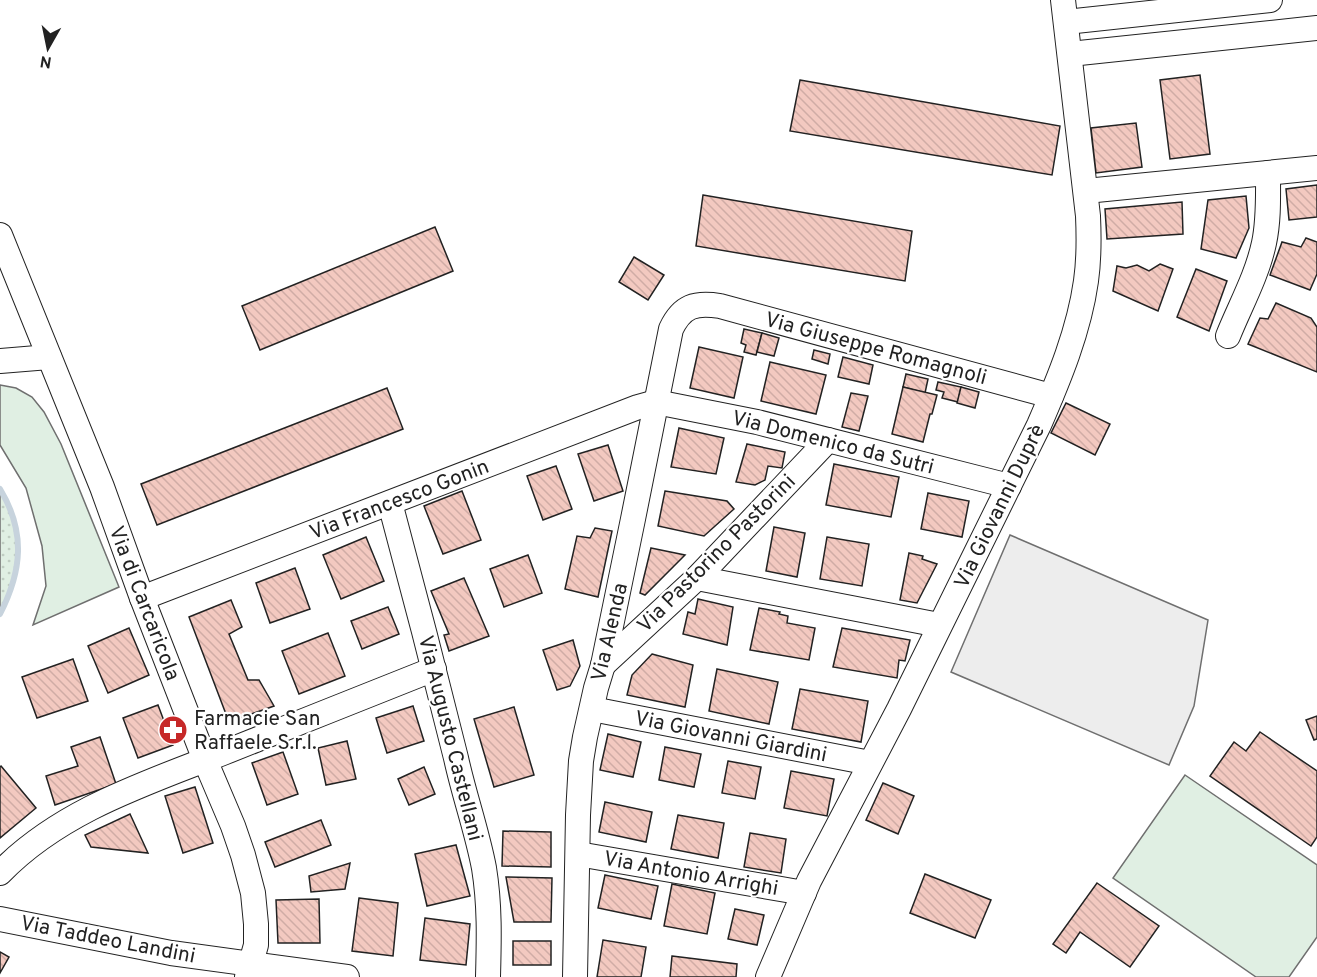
<svg xmlns="http://www.w3.org/2000/svg" width="1317" height="977" viewBox="0 0 1317 977" font-family="Overpass,sans-serif">
<style>
.grass{fill:url(#grass-dots);stroke:#6f6f6f;stroke-width:1.5}
.garden{fill:#e0efe3;stroke:#6f6f6f;stroke-width:1.5}
.parking{fill:#ededed;stroke:#6f6f6f;stroke-width:1.5}
.lines{fill:none;stroke-linecap:round;stroke-linejoin:round}
.stream{stroke:#c7d3dd;stroke-width:6}
.building{fill:url(#building-back-hatch);stroke:#222;stroke-width:1.5}
.minor-casing{stroke:#222;stroke-width:26}
.minor{stroke:#fff;stroke-width:24}
.labels{text-anchor:middle;stroke-width:4.5;stroke-linejoin:round;paint-order:stroke}
.street-label{font-size:21px;fill:#222;stroke:#fff}
.poi-label{font-size:21px;fill:#222;stroke:#fff;text-anchor:start}
</style>
<defs>
<pattern id="grass-dots" width="8" height="8" patternUnits="userSpaceOnUse" patternTransform="scale(1.5)"><rect width="8" height="8" fill="#e0efe3"/><path d="M2 2h.1M6 6h.1" fill="none" stroke="#c0cdc2" stroke-width="1.8" stroke-linecap="round"/></pattern>
<pattern id="building-back-hatch" width="6" height="6" patternUnits="userSpaceOnUse" patternTransform="scale(1.5)"><rect width="6" height="6" fill="#f3c9c0"/><path d="M-1 5l2 2M0 0l6 6M5-1l2 2" fill="none" stroke="#d0aca5"/></pattern>
</defs>
<rect width="100%" height="100%" fill="#fff"/>
<path class="grass" d="M0,489C26,532 22,571 0,614Z"/>
<g class="garden">
<polygon points="0,385 16,388 32,397 44,412 61,444 119,587 33,625 46,586 42,546 26,488 0,445"/>
<polygon points="1185,775 1317,865 1317,937 1289,977 1256,977 1113,878"/>
</g>
<polygon class="parking" points="1010,535 1208,620 1194,706 1169,765 951,672"/>
<g class="lines">
<path class="stream" d="M0,489C26,532 22,571 0,614"/>
</g>
<g class="building">
<polygon points="1200,75 1210,154 1170,159 1160,80"/>
<polygon points="800,80 1060,126 1052,175 790,131"/>
<polygon points="1136,123 1142,167 1096,173 1091,128"/>
<polygon points="1317,185 1317,217 1289,220 1286,189"/>
<polygon points="703,195 912,231 905,281 696,246"/>
<polygon points="1246,196 1249,228 1236,258 1201,249 1208,200"/>
<polygon points="1182,202 1183,234 1107,239 1105,209"/>
<polygon points="435,227 453,271 260,350 242,306"/>
<polygon points="1306,238 1317,242 1317,274 1310,290 1270,275 1282,242 1301,247"/>
<polygon points="634,257 664,275 648,300 619,282"/>
<polygon points="1160,264 1173,269 1158,311 1113,291 1117,266 1126,268 1137,265 1149,271"/>
<polygon points="1196,269 1227,281 1209,331 1177,317"/>
<polygon points="1276,303 1311,318 1317,327 1317,372 1248,344 1260,318 1268,319"/>
<polygon points="744,329 762,333 756,355 744,352 746,345 741,343"/>
<polygon points="762,333 779,338 774,356 757,352"/>
<polygon points="699,347 743,357 734,398 690,388"/>
<polygon points="814,350 830,354 828,364 812,359"/>
<polygon points="843,357 873,365 869,384 838,377"/>
<polygon points="770,362 826,375 816,414 761,401"/>
<polygon points="906,374 928,379 925,393 903,387"/>
<polygon points="938,382 961,387 958,402 942,398 944,392 936,390"/>
<polygon points="903,387 937,395 932,414 930,414 923,442 892,434"/>
<polygon points="961,387 979,392 975,408 957,403"/>
<polygon points="387,388 403,429 157,525 141,484"/>
<polygon points="851,393 868,396 859,431 842,427"/>
<polygon points="1066,403 1110,424 1095,455 1051,433"/>
<polygon points="679,428 724,438 716,474 671,467"/>
<polygon points="747,444 785,452 782,468 768,466 765,480 755,485 736,482"/>
<polygon points="608,445 623,491 594,501 578,454"/>
<polygon points="834,464 899,477 891,517 826,505"/>
<polygon points="556,466 572,509 543,520 527,476"/>
<polygon points="462,491 481,540 443,554 424,506"/>
<polygon points="665,491 727,501 734,509 704,536 658,526"/>
<polygon points="928,493 969,501 962,537 921,529"/>
<polygon points="774,527 805,533 797,577 766,571"/>
<polygon points="595,528 612,531 598,597 565,589 577,536 590,538"/>
<polygon points="366,537 384,581 341,599 323,555"/>
<polygon points="827,537 869,544 862,586 820,579"/>
<polygon points="651,548 685,555 645,595 640,593"/>
<polygon points="909,553 923,556 922,559 937,564 917,603 900,600"/>
<polygon points="528,555 542,593 504,607 490,569"/>
<polygon points="295,568 310,609 270,623 256,583"/>
<polygon points="464,578 489,636 449,651 444,635 449,634 431,591"/>
<polygon points="698,599 733,607 727,645 683,634 688,612 695,614"/>
<polygon points="231,600 242,627 229,634 248,680 259,680 274,706 229,722 189,617"/>
<polygon points="388,607 399,634 362,649 351,621"/>
<polygon points="759,608 780,612 779,614 788,616 787,623 815,628 809,660 750,650"/>
<polygon points="129,628 149,675 108,693 88,646"/>
<polygon points="842,628 910,640 905,661 899,660 897,678 833,667"/>
<polygon points="328,633 345,676 299,694 282,651"/>
<polygon points="573,640 580,666 570,686 557,690 543,650"/>
<polygon points="652,654 693,665 685,707 627,695 632,675"/>
<polygon points="73,659 88,701 37,718 22,677"/>
<polygon points="717,669 778,682 769,724 709,711"/>
<polygon points="800,689 868,701 861,742 792,729"/>
<polygon points="158,705 173,745 138,758 123,718"/>
<polygon points="413,706 424,741 387,753 376,718"/>
<polygon points="514,707 534,775 494,787 474,719"/>
<polygon points="1317,716 1317,739 1314,740 1306,720"/>
<polygon points="1260,732 1317,771 1317,837 1311,846 1210,776 1234,742 1246,751"/>
<polygon points="608,734 641,742 633,777 600,770"/>
<polygon points="100,737 116,784 55,805 46,776 78,766 71,747"/>
<polygon points="347,741 356,779 326,785 318,748"/>
<polygon points="665,747 701,754 694,787 659,780"/>
<polygon points="283,752 298,794 267,805 252,763"/>
<polygon points="728,761 761,767 755,799 722,793"/>
<polygon points="1,766 36,808 0,838 0,767"/>
<polygon points="424,767 435,794 409,805 398,779"/>
<polygon points="791,771 834,779 827,816 784,808"/>
<polygon points="883,783 914,796 898,834 866,820"/>
<polygon points="195,787 213,843 183,853 165,796"/>
<polygon points="605,802 652,812 646,842 599,832"/>
<polygon points="130,814 148,853 91,847 85,835"/>
<polygon points="678,815 724,823 718,858 671,849"/>
<polygon points="321,820 331,845 275,867 265,842"/>
<polygon points="503,831 551,832 551,867 502,866"/>
<polygon points="750,833 786,839 781,873 744,867"/>
<polygon points="456,845 470,896 427,906 415,854"/>
<polygon points="350,863 345,889 311,892 309,876"/>
<polygon points="925,874 991,900 975,938 910,913"/>
<polygon points="605,875 658,886 651,919 598,908"/>
<polygon points="506,877 552,878 551,922 514,922"/>
<polygon points="1097,883 1159,926 1130,967 1080,932 1066,953 1053,944"/>
<polygon points="672,884 715,893 707,934 664,926"/>
<polygon points="359,898 398,903 393,956 352,951"/>
<polygon points="319,899 320,943 278,943 276,900"/>
<polygon points="735,909 764,915 757,945 728,939"/>
<polygon points="425,918 470,924 466,965 420,960"/>
<polygon points="603,940 646,947 641,977 597,977"/>
<rect x="513" y="941" width="38" height="24"/>
<polygon points="0,952 9,957 0,973"/>
<polygon points="672,956 737,964 736,977 670,977"/>
</g>
<g class="lines">
<g class="minor-casing">
<g id="minor">
<polyline points="1066,22 1270,0"/>
<polyline points="1070,54 1317,28"/>
<polyline points="1086,191 1317,168"/>
<polyline points="0,235 102,487 142,598 205,760 233,826 243,855 253,893 256,924 256,945 247,977"/>
<path d="M1228,336C1240,306 1257,276 1264,243C1269,220 1268,196 1268,173"/>
<polyline points="0,361 49,357"/>
<path d="M390,503C413,588 435,673 456,758C464,795 477,831 484,868C490,905 489,940 488,977"/>
<polyline points="697,578 939,625"/>
<polyline points="142,598 638,407 656,402 757,422 1009,486"/>
<polyline points="603,665 697,578 828,440"/>
<polyline points="592,709 870,763"/>
<polyline points="578,854 804,893"/>
<path d="M0,873C60,811 144,784 223,753C293,725 364,697 434,669"/>
<polyline points="0,919 171,953 347,977"/>
<path d="M575,977L578,815L581,761L585,737L596,688L603,665L633,519L671,329C682,306 695,302 720,306L1051,396"/>
<path d="M768,977L809,881L899,709L1039,425C1059,379 1079,331 1086,281C1089,260 1089,238 1088,216L1063,0"/>
</g>
</g>
<use href="#minor" class="minor"/>
</g>
<defs>
<g id="pharmacy-disc" transform="scale(1.5)"><circle r="9.5" fill="#c62828" stroke="#fff"/><path d="M-2-6h4v4h4v4h-4v4h-4v-4h-4v-4h4Z" fill="#fff"/></g>
</defs>
<g fill-rule="evenodd">
<use href="#pharmacy-disc" x="173" y="730"/>
</g>
<g class="labels">
<g class="street-label">
<text transform="translate(876 348) rotate(15)" y="7">Via Giuseppe Romagnoli</text>
<text transform="translate(833 442) rotate(14)" y="7">Via Domenico da Sutri</text>
<text transform="translate(399 499) rotate(-21)" y="7">Via Francesco Gonin</text>
<text transform="translate(999 506) rotate(-64)" y="7">Via Giovanni Duprè</text>
<text transform="translate(716 553) rotate(-45)" y="7">Via Pastorino Pastorini</text>
<text transform="translate(145 603) rotate(69)" y="7">Via di Carcaricola</text>
<text transform="translate(609 632) rotate(-77)" y="7">Via Alenda</text>
<text transform="translate(731 736) rotate(11)" y="7">Via Giovanni Giardini</text>
<text transform="translate(451 738) rotate(76)" y="7">Via Augusto Castellani</text>
<text transform="translate(691 873) rotate(10)" y="7">Via Antonio Arrighi</text>
<text transform="translate(108 939) rotate(11)" y="7">Via Taddeo Landini</text>
</g>
<g class="poi-label">
<text x="194" y="725">Farmacie San<tspan x="194" dy="24">Raffaele S.r.l.</tspan></text>
</g>
</g>
<g transform="translate(48 48) rotate(189)" stroke="#ffffff" stroke-width="4.5" paint-order="stroke">
<path d="M0-4.5L10 22L0 15L-10 22Z" fill="#222222"/>
<text y="-9" font-size="16" font-weight="bold" text-anchor="middle" fill="#222222">N</text>
</g>
</svg>
